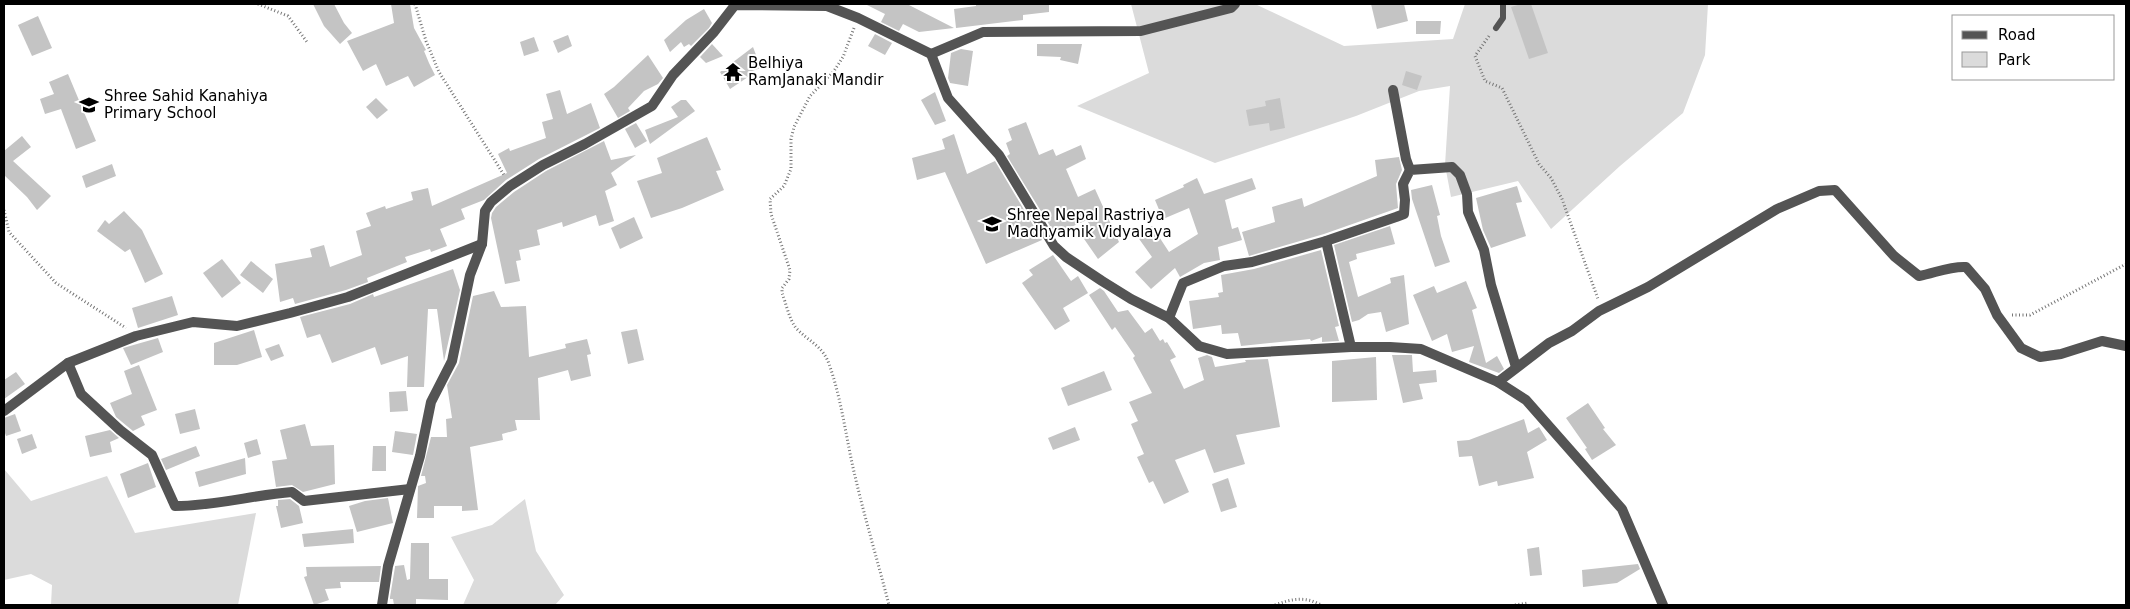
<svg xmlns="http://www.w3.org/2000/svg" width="2130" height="609" viewBox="0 0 2130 609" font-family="'DejaVu Sans',sans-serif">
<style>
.green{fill:#dbdbdb}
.building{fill:#c4c4c4}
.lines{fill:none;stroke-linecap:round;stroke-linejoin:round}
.path{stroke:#767676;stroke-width:3;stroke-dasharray:1 2.5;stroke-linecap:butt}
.lane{stroke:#545454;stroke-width:6}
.street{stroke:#545454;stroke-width:10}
.labels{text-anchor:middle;stroke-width:4;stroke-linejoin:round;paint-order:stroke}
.poi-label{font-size:15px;fill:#000;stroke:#fff;text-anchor:start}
</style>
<rect width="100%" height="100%" fill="#fff"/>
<g class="green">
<polygon points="1131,4 1255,4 1344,46 1453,39 1465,4 1708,4 1705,55 1683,113 1620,166 1551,229 1518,181 1451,197 1445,165 1450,86 1419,91 1356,116 1215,163 1077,106 1149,73"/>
<polygon points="4,469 31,501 107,476 135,533 256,513 238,605 51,605 52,585 31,574 4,580"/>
<polygon points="525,499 536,551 564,595 555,605 463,605 474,580 451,537 492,525"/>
</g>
<g class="building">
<polygon points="313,4 334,4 344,23 352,33 340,44 324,26"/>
<polygon points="391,4 410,4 414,28 426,50 424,51 429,63 435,75 414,87 408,76 386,86 376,64 363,71 347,41 394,23"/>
<polygon points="865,4 907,4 954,28 919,32 903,24 899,31 881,22 885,14"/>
<polygon points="976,4 1049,4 1049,12 1023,15 1023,20 956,28 954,9 976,6"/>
<polygon points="1371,4 1404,4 1408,21 1377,29"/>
<polygon points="1521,4 1531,4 1548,53 1529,59 1511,7"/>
<polygon points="704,9 712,23 709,28 691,46 689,44 684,47 681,42 670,52 664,40 686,20"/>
<polygon points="38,16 52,48 32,56 18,25"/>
<polygon points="1416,21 1441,21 1440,34 1416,34"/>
<polygon points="875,34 892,43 885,55 868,46"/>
<polygon points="568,35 572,46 558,53 553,41"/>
<polygon points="534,37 539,51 524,56 520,42"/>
<polygon points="712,44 723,56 706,63 700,57"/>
<polygon points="1037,44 1082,44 1078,64 1060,60 1061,57 1037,56"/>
<polygon points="753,47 761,68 749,72 751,75 730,89 720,72"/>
<polygon points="961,49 973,51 968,86 950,83 948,78 951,53"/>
<polygon points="648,55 663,78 658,84 644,91 628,108 630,111 618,118 604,94 614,87"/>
<polygon points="1406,71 1422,76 1417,90 1402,85"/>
<polygon points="68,74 96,141 76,149 61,109 45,114 40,99 54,94 49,82"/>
<polygon points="560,90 567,114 591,103 600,128 539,159 506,180 484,200 461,209 465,219 440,229 447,246 431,252 430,249 405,257 407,262 367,278 368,282 346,290 295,304 293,298 280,302 275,264 312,257 310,249 324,245 330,267 362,255 356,231 371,226 366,213 385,206 386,209 413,200 411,192 428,188 432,206 507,173 498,154 509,148 510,151 546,138 542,122 553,119 546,94"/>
<polygon points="935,92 946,121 935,125 921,100"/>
<polygon points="376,98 388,110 377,119 366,107"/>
<polygon points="1280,98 1285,128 1270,131 1269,123 1249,126 1246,110 1266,106 1265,101"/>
<polygon points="681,100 686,100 695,111 650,144 645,130 678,117 671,107"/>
<polygon points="1026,122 1039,155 1053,149 1056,156 1081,145 1086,159 1066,169 1078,197 1095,189 1119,242 1098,259 1082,236 1092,230 1087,220 1055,234 1007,156 1010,154 1006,143 1012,140 1008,129"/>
<polygon points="636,123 647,141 635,148 625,129"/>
<polygon points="954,134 967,174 995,161 1042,240 986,264 945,172 917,180 912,158 945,149 942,139"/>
<polygon points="22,136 31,147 13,161 51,196 37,210 27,197 4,175 4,151"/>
<polygon points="707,137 721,170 716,171 724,190 682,208 651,218 637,181 662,173 657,158"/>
<polygon points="604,141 611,160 636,155 611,173 617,185 605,191 614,221 599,226 596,215 563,227 562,222 537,230 540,245 519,250 521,260 516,261 520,281 505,284 491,218 492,213 496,207 514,192 546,171"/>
<polygon points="1399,157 1402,170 1396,184 1398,208 1324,234 1249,256 1242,232 1275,222 1272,207 1302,198 1304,207 1335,194 1377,176 1375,160"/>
<polygon points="112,164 116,176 86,188 82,176"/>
<polygon points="1197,178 1204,194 1252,178 1256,189 1225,200 1232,229 1238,227 1242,240 1218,247 1220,260 1204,263 1180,277 1175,268 1151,289 1135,272 1152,257 1137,236 1152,226 1169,252 1198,234 1189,208 1163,219 1155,200 1184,187 1183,185"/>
<polygon points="1432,185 1440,215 1437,216 1441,236 1450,262 1435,267 1412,199 1411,190"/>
<polygon points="1517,186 1522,202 1516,203 1526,236 1491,248 1483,230 1476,198"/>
<polygon points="124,211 142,230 163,274 145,283 130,249 125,252 97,231 105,220 109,224"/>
<polygon points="634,217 643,238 620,249 611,228"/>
<polygon points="1390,226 1395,244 1356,254 1357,259 1349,262 1358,297 1391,283 1390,278 1404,275 1409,324 1386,332 1381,312 1368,314 1359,320 1352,322 1334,245"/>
<polygon points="1321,250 1339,326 1335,327 1339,341 1322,342 1322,337 1311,341 1310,339 1241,346 1238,333 1222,334 1221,325 1193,329 1189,301 1219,297 1218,293 1223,292 1221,275 1254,269"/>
<polygon points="1053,255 1071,281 1078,276 1088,293 1063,308 1070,321 1055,330 1022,283 1033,275 1029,270"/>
<polygon points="222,259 241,283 222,298 203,273"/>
<polygon points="251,261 273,279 263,293 240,275"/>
<polygon points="453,269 460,290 444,361 437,309 428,309 424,387 407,387 408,356 381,365 375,347 332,363 320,334 307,338 300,317 350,304 373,294 374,297"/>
<polygon points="1466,281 1477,308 1472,310 1486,363 1497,356 1504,369 1499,373 1469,362 1474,346 1452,352 1447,334 1432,341 1413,295 1434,286 1437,293"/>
<polygon points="1100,288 1104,291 1118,312 1128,310 1145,333 1152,328 1160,341 1163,339 1165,343 1167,342 1176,357 1170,360 1184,389 1204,380 1198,358 1207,355 1212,357 1215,367 1246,362 1245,360 1268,359 1280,427 1236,435 1245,464 1214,473 1205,449 1175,460 1189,492 1164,504 1153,481 1149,483 1137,457 1144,454 1131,424 1138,421 1129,402 1152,393 1133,358 1135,356 1115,327 1112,330 1089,295"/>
<polygon points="494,291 501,307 526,306 529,357 566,348 565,344 587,339 591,354 587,355 591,376 571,381 568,370 538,378 540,420 515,420 517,430 502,434 503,440 470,447 478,510 462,511 462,506 434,506 434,518 417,518 418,486 426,483 425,476 421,476 431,437 447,437 446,419 452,418 447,385 459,363 473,296"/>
<polygon points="172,296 178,315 138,328 132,308"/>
<polygon points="637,329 644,360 628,364 621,332"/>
<polygon points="254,330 262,357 237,365 214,365 214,343"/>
<polygon points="158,338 163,352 131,365 123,348"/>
<polygon points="279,344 284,356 271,361 265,349"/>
<polygon points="1392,355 1412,355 1413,372 1436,370 1437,382 1419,384 1423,399 1403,403"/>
<polygon points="1376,357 1377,400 1332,402 1332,361"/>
<polygon points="139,365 157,410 141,416 145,425 133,431 116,417 110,403 132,394 124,371"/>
<polygon points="1104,371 1112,390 1068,406 1061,388"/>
<polygon points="16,372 25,384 4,399 4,380"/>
<polygon points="406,391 408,411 390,412 389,392"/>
<polygon points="1588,403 1605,428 1603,429 1616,445 1592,460 1585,449 1587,448 1566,418"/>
<polygon points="195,409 200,429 180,434 175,414"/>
<polygon points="15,414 21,431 6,436 4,430 4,418"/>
<polygon points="1524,419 1528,433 1539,427 1547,440 1527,452 1534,478 1498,486 1497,481 1479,486 1472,456 1459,457 1457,441 1469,440"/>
<polygon points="305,424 311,446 334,445 335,484 303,492 292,485 276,487 272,461 287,459 280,430"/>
<polygon points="1075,427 1080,440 1053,450 1048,438"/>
<polygon points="110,430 119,438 110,442 112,452 90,457 85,436"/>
<polygon points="395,431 417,434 413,455 392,452"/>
<polygon points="32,434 37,448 22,454 17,439"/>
<polygon points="257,439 261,454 248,458 244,443"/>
<polygon points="196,446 200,456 166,470 161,459"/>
<polygon points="373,446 386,446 386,471 372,471"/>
<polygon points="245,458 246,474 199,487 195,472"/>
<polygon points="148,463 156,487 128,498 120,474"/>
<polygon points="1228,478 1237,507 1221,512 1212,484"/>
<polygon points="388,498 393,523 357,532 349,506 365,501"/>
<polygon points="290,499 299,506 303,523 281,528 276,506 278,506 278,500"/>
<polygon points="353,529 354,543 304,547 302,534"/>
<polygon points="411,543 429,543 429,579 448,579 448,600 416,599 416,605 394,605 393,599 390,599 390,597 395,567 395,566 404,565 407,580 410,579"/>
<polygon points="1539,547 1542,575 1530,576 1527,549"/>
<polygon points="1638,564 1640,569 1617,583 1583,587 1582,570"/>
<polygon points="381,566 379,582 340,582 341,588 325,589 329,600 314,605 304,577 307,576 306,567"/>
</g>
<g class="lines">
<g class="path">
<polyline points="258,4 288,16 307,42"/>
<polyline points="415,4 426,41 439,72 504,175"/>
<path d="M854,28L843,57L834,71L810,96L794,127L791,139V169L784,186L770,199L771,214L790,270L789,279L782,288V293C786,303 789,319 796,328C808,341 823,346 829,364C842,400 846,439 855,476C865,519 878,562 889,605"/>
<polyline points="1489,36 1475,56 1485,81 1502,88 1539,164 1551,178 1562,199 1598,299"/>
<polyline points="4,210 9,232 56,283 126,328"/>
<polyline points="2012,315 2030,315 2126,264"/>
<path d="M1275,605C1291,599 1305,596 1321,605"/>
<polyline points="1515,605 1528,603"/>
</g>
<polyline class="lane" points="1496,28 1503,18 1503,4"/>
<g class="street">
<polyline points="931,54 983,32 1141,31 1231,8 1235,4"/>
<polyline points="1393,90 1406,159 1410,170"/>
<polyline points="1326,241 1351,347"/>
<polyline points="1169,318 1183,283 1224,266 1252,262 1326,241 1396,217 1404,214 1405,200 1403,184 1410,170 1452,167 1460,175 1467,194 1468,212 1484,250 1491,285 1516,367"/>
<path d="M68,363L81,394L120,430L152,455L175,506C215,506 253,495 292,492L304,501L410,489"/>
<path d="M1498,382L1549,343L1572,331L1599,311L1648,287L1777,209L1819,191L1835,190L1894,256L1919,276C1935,273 1950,266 1966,267L1985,289L1997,315L2021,348L2040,357L2061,354L2102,341L2126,346"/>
<polyline points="4,411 68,363 136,336 193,322 237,326 290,313 348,297 482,244"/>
<polyline points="382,605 388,566 420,456 431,402 452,361 470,275 482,244 485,211 491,202 510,186 543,165 585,144 652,106 673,75 714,32 735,5 827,6 858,18 931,54 948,98 999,155 1054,246 1066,257 1102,281 1131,299 1169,318 1199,346 1227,354 1351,347 1390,347 1421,349 1498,382 1526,400 1622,509 1663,605"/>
</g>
</g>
<defs>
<g id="temple-bare" transform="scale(1.5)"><path d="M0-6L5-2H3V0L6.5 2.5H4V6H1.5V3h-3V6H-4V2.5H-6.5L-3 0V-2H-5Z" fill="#000" stroke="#fff" stroke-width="2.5" paint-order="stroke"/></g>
<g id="school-bare" transform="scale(1.5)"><path d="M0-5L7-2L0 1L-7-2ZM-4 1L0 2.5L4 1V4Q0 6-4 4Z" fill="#000" stroke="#fff" stroke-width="2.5" paint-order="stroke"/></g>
</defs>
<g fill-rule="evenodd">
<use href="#temple-bare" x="733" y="72"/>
<use href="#school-bare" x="89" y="105"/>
<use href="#school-bare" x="992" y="224"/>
</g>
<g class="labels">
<g class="poi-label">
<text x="748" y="68">Belhiya<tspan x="748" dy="17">RamJanaki Mandir</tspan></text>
<text x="104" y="101">Shree Sahid Kanahiya<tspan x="104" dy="17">Primary School</tspan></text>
<text x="1007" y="220">Shree Nepal Rastriya<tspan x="1007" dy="17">Madhyamik Vidyalaya</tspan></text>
</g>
</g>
<rect width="2130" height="609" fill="none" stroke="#000000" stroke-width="10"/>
<rect x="1952" y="15" width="162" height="65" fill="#ffffff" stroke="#999999"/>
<rect x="1962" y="31" width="25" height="8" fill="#545454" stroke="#999999"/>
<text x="1998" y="40" font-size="15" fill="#000000">Road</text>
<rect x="1962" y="52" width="25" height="15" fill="#dbdbdb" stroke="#999999"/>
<text x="1998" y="65" font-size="15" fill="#000000">Park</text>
</svg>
